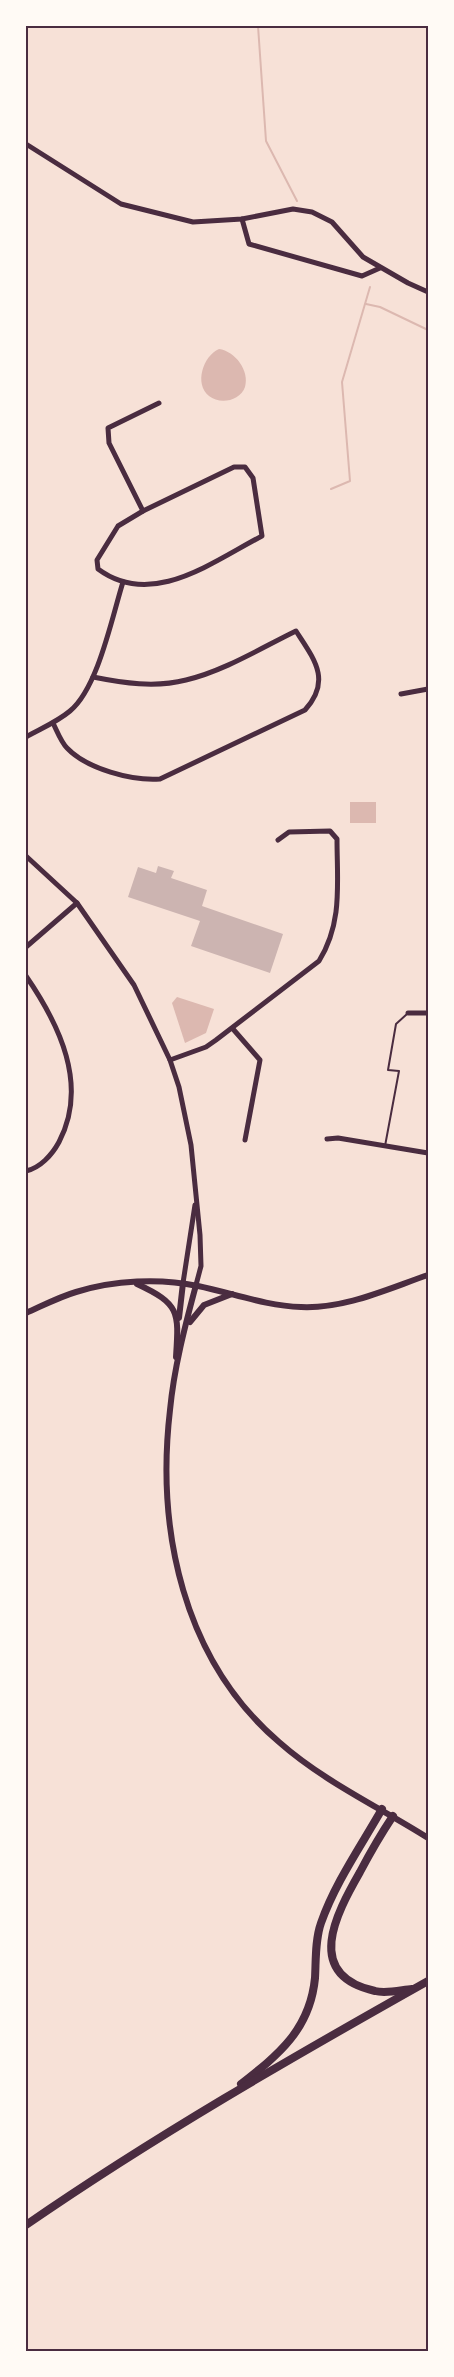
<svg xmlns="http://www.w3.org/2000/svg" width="454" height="2377" viewBox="0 0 454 2377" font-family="'Crimson Pro',serif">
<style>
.water{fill:#dcb8b0}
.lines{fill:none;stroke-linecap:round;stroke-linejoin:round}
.stream{stroke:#dcb8b0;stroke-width:2}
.building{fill:#ccb4b1}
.service{stroke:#4a2c40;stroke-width:2}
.minor{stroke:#4a2c40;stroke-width:5}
.tertiary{stroke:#4a2c40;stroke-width:6}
.trunk{stroke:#4a2c40;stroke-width:8}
.neatline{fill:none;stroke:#4a2c40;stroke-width:2}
</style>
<rect width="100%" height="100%" fill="#f7e1d7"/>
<g class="water">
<path d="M219,349C235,351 250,371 245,387C240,401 220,405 209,396C194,384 203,356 219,349Z"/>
<rect x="350" y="802" width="26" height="21"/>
<polygon points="177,997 214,1009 206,1033 185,1043 172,1003"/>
</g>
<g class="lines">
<g class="stream">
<polyline points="258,26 266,141 297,201"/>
<polyline points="366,304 380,307 428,330"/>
<polyline points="331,489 350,481 342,382 370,287"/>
</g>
</g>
<polygon class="building" points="158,866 174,871 171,878 207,890 202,906 283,934 270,973 191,946 200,921 128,897 138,867 156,873"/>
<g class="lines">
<polyline class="service" points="385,1146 399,1071 388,1070 396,1024 407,1014"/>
<g class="minor">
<polyline points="26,144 121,204 193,222 242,219 293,209 312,212 332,222 363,257 408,283 428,292"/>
<polyline points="242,219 249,244 362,276 380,268"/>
<path d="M234,467H245L253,478L262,536C212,562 152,609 98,569L97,560L118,526L143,511Z"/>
<polyline points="143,511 109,443 108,428 159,403"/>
<polyline points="401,694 428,689"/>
<path d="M53,723C57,731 61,742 67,748C87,769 132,781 160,779L305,710C332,680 314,659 296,631C261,648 224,671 186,680C155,688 123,683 93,677"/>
<path d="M26,737C40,729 57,722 70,711C98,688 112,617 123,582"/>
<polyline points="26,856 77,903 134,985 170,1060 179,1087 191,1145 200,1235 201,1266 196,1285"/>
<polyline points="26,947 77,903"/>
<path d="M26,976C59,1024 89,1085 59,1142C52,1155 40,1168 26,1171"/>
<polyline points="408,1013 428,1013"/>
<polyline points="233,1029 260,1060 245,1140"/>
<path d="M170,1060L206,1047L216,1040L319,961C343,922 337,883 337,839L330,831L289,832L278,840"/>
<polyline points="327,1139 338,1138 428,1153"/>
<polyline points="183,1283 195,1205"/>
</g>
<g class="tertiary">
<path d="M137,1284C180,1304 179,1312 176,1357"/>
<path d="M196,1285C185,1326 174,1368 170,1410C156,1530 183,1660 279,1742C323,1781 379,1807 428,1838"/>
<path d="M26,1313C42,1306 59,1297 76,1292C114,1280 160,1278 198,1286C232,1293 266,1306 301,1307C345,1309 387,1289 428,1275"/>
<polyline points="179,1318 183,1283"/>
<polyline points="190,1322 204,1305 232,1294"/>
</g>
<g class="trunk">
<path d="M393,1816C381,1834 370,1853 360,1872C336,1914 303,1975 375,1991C386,1994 401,1990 412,1989"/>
<path d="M241,2084C278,2055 310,2030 315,1978C316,1960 315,1940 321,1923C335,1883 361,1846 382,1809"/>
<path d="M26,2225C155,2136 291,2058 428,1981"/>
</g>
</g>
<rect width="454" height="2377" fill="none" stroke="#fffaf5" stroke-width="54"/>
<rect x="27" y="27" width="400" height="2323" class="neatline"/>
</svg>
